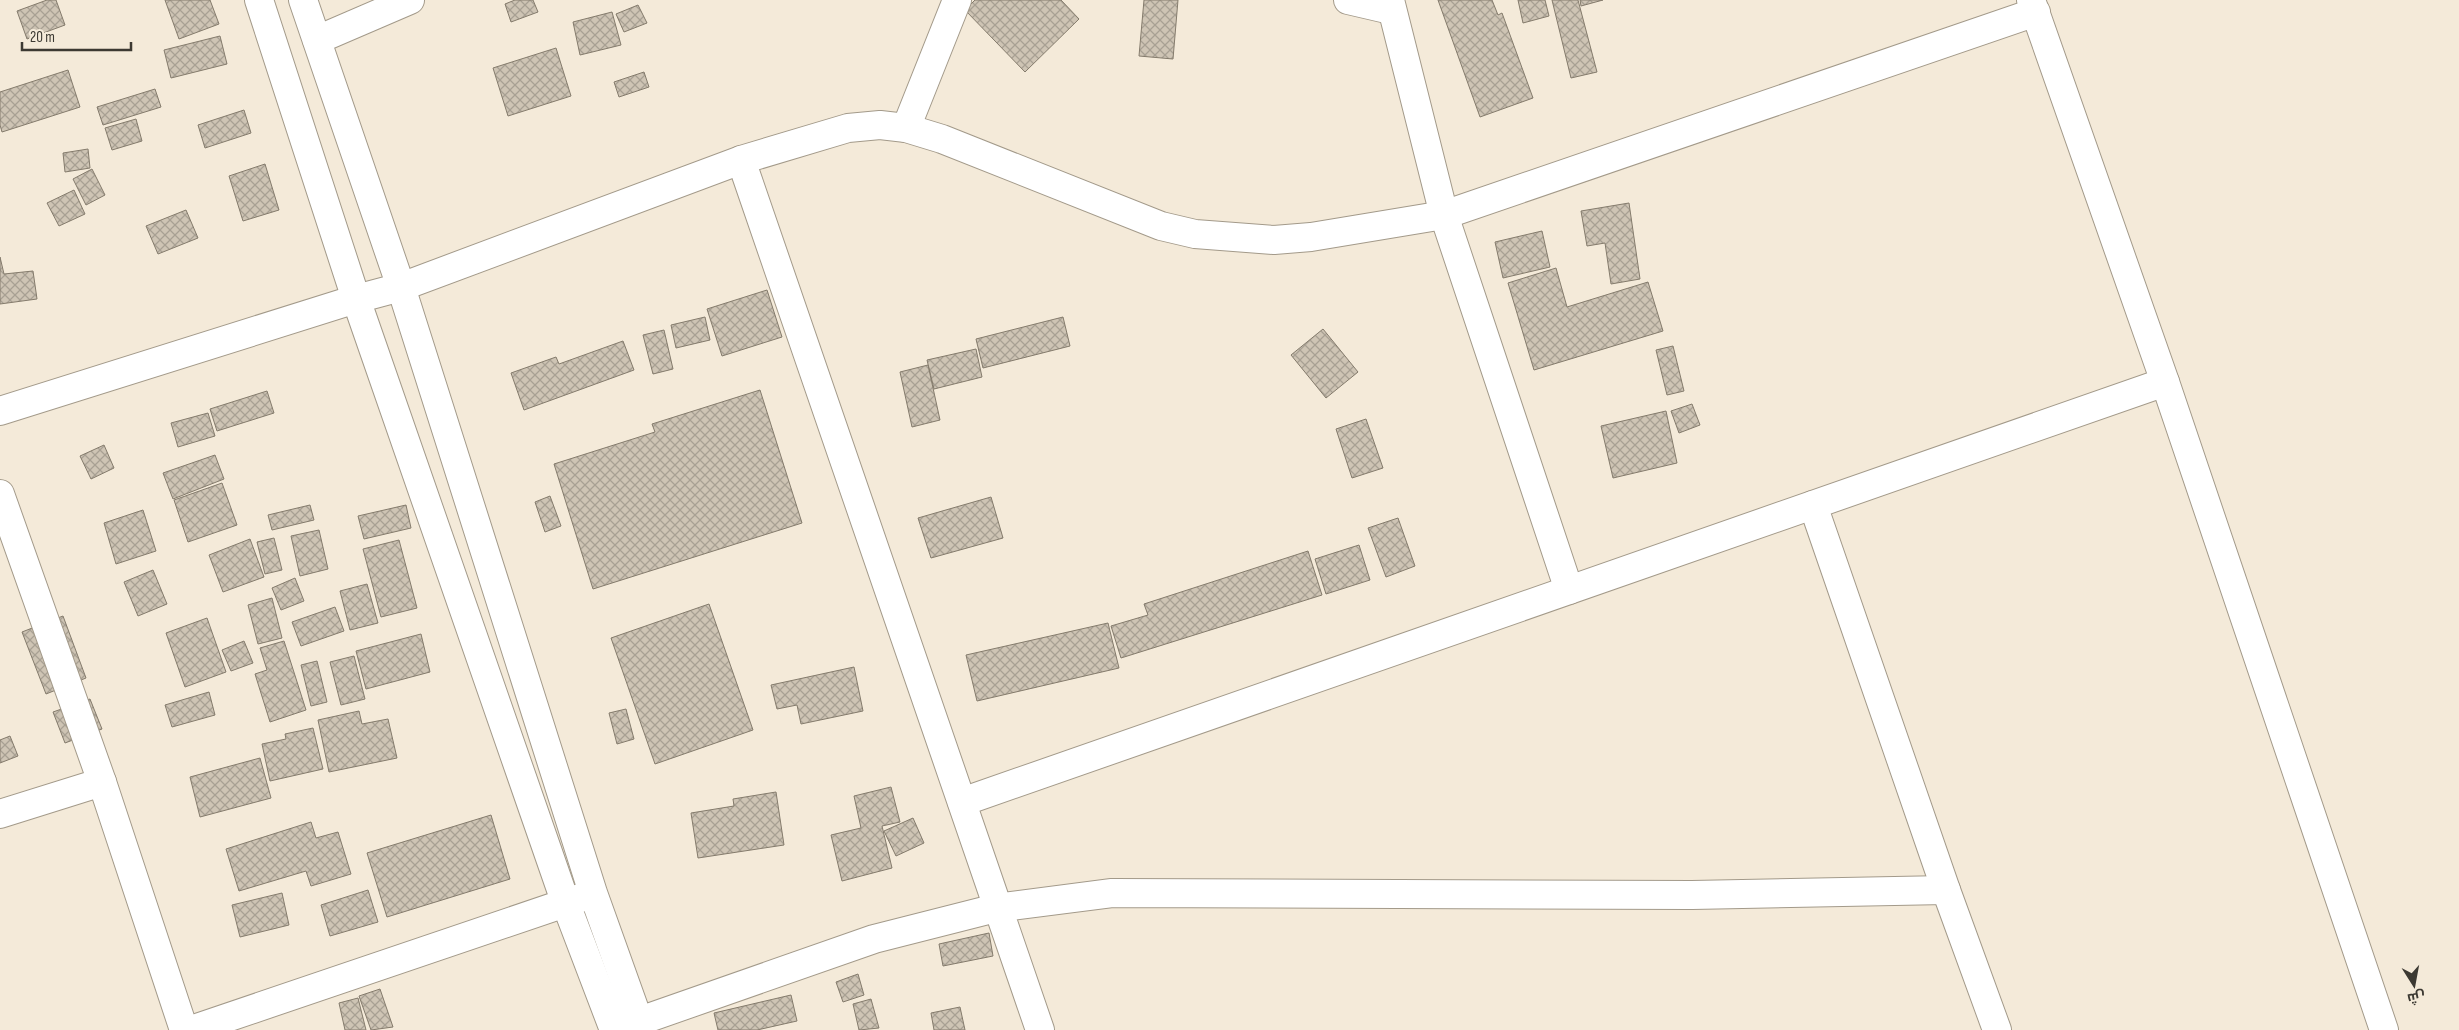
<svg xmlns="http://www.w3.org/2000/svg" width="2459" height="1030" viewBox="0 0 2459 1030" font-family="'Sofia Sans Condensed',Cairo,sans-serif">
<style>
.building{fill:url(#building-cross-hatch);stroke:#847b6c}
.lines{fill:none;stroke-linecap:round;stroke-linejoin:round}
.minor-casing{stroke:#a39a8a;stroke-width:30}
.minor{stroke:#fff;stroke-width:28}
</style>
<defs>
<pattern id="building-cross-hatch" width="8" height="8" patternUnits="userSpaceOnUse" patternTransform="scale(1.25)"><rect width="8" height="8" fill="#cec4b4"/><path d="M0 0l8 8M0 8l8-8" fill="none" stroke="#a8a093"/></pattern>
</defs>
<rect width="100%" height="100%" fill="#f4ead9"/>
<g class="building">
<polygon points="47,0 56,0 65,25 27,39 17,11"/>
<polygon points="165,0 210,0 219,24 179,39"/>
<polygon points="515,0 533,0 538,12 511,22 505,4"/>
<polygon points="975,0 1061,0 1079,19 1025,72 965,10"/>
<polygon points="1144,0 1178,0 1173,59 1139,56"/>
<polygon points="1438,0 1492,0 1498,15 1502,13 1533,98 1480,117"/>
<polygon points="1518,0 1545,0 1549,16 1523,23"/>
<polygon points="1552,0 1578,0 1597,72 1571,78"/>
<polygon points="1580,0 1603,0 1581,6"/>
<polygon points="638,5 647,23 624,32 616,14"/>
<polygon points="612,12 621,45 580,55 573,22"/>
<polygon points="220,36 227,64 171,78 164,50"/>
<polygon points="556,48 571,96 508,116 493,68"/>
<polygon points="68,70 80,107 2,132 0,125 0,92"/>
<polygon points="644,72 649,87 619,97 614,82"/>
<polygon points="155,89 161,107 103,125 97,107"/>
<polygon points="244,110 251,133 205,148 198,125"/>
<polygon points="136,119 142,141 112,150 105,128"/>
<polygon points="88,149 90,168 65,172 63,153"/>
<polygon points="265,164 279,210 243,221 229,176"/>
<polygon points="92,169 105,195 86,205 73,179"/>
<polygon points="74,190 85,214 59,226 47,203"/>
<polygon points="1629,203 1640,279 1611,284 1605,243 1587,246 1581,211"/>
<polygon points="186,210 198,238 158,254 146,226"/>
<polygon points="1542,231 1550,267 1503,278 1495,242"/>
<polygon points="0,257 4,274 33,271 37,299 0,304"/>
<polygon points="1556,268 1567,307 1648,282 1663,331 1534,370 1508,283"/>
<polygon points="767,290 782,337 722,356 707,309"/>
<polygon points="705,317 710,340 676,348 671,325"/>
<polygon points="1063,317 1070,346 983,368 976,339"/>
<polygon points="1323,329 1358,372 1326,398 1291,355"/>
<polygon points="664,330 673,369 653,374 643,335"/>
<polygon points="623,341 634,370 524,410 511,373 556,357 559,364"/>
<polygon points="1673,346 1684,391 1667,395 1656,350"/>
<polygon points="976,349 982,377 934,389 927,360"/>
<polygon points="928,365 940,420 912,427 900,372"/>
<polygon points="760,390 802,523 593,589 554,464 655,432 652,424"/>
<polygon points="267,391 274,413 217,431 210,409"/>
<polygon points="1692,404 1700,425 1679,433 1671,411"/>
<polygon points="1666,411 1677,463 1613,478 1601,426"/>
<polygon points="208,413 215,436 178,447 171,423"/>
<polygon points="1366,419 1383,468 1352,478 1336,429"/>
<polygon points="104,445 114,468 91,479 80,456"/>
<polygon points="215,455 224,479 173,499 163,473"/>
<polygon points="222,483 237,525 188,542 174,500"/>
<polygon points="550,496 561,526 545,532 535,502"/>
<polygon points="991,497 1003,538 931,558 918,518"/>
<polygon points="310,505 314,520 272,530 268,515"/>
<polygon points="406,505 411,528 364,539 358,516"/>
<polygon points="143,510 156,551 116,564 104,523"/>
<polygon points="1398,518 1415,566 1386,577 1368,528"/>
<polygon points="319,530 328,569 300,576 291,536"/>
<polygon points="274,538 282,570 265,574 257,542"/>
<polygon points="250,539 264,577 223,592 209,555"/>
<polygon points="399,540 417,608 381,617 363,549"/>
<polygon points="1359,545 1370,580 1326,594 1315,559"/>
<polygon points="1308,551 1322,595 1121,658 1111,626 1148,615 1144,604"/>
<polygon points="153,570 167,604 138,616 124,582"/>
<polygon points="295,578 304,601 281,610 272,588"/>
<polygon points="367,584 378,623 350,630 340,591"/>
<polygon points="272,598 282,638 258,644 248,605"/>
<polygon points="709,604 753,730 655,764 611,638"/>
<polygon points="335,607 344,631 301,646 292,622"/>
<polygon points="63,616 86,678 46,694 22,632"/>
<polygon points="207,618 226,672 185,687 166,633"/>
<polygon points="1108,623 1119,668 977,701 966,655"/>
<polygon points="421,634 430,672 366,689 356,651"/>
<polygon points="244,641 253,663 231,671 222,650"/>
<polygon points="284,641 306,710 270,722 255,674 267,670 260,648"/>
<polygon points="354,656 365,699 341,705 330,662"/>
<polygon points="317,661 327,702 311,706 301,665"/>
<polygon points="854,667 863,711 801,724 797,705 777,709 771,685"/>
<polygon points="209,692 215,715 172,727 165,705"/>
<polygon points="90,699 102,729 65,743 53,712"/>
<polygon points="626,709 634,739 617,744 609,713"/>
<polygon points="359,711 362,724 388,719 397,758 329,772 318,720"/>
<polygon points="313,728 323,769 270,781 262,744 286,739 285,734"/>
<polygon points="10,736 18,756 0,763 0,740"/>
<polygon points="260,758 271,798 200,817 190,777"/>
<polygon points="891,787 900,822 882,826 892,868 842,881 831,835 861,828 854,796"/>
<polygon points="776,792 784,845 698,858 691,813 734,806 733,799"/>
<polygon points="491,815 510,879 387,917 367,853"/>
<polygon points="913,818 924,843 896,856 884,831"/>
<polygon points="311,822 316,838 338,832 351,874 311,886 306,871 239,891 226,849"/>
<polygon points="368,890 378,922 330,936 321,905"/>
<polygon points="282,893 289,925 240,937 232,905"/>
<polygon points="989,933 993,956 943,966 939,944"/>
<polygon points="858,974 864,995 843,1002 836,982"/>
<polygon points="380,989 393,1027 371,1030 359,996"/>
<polygon points="791,995 797,1021 757,1030 718,1030 714,1013"/>
<polygon points="358,998 366,1030 345,1030 339,1003"/>
<polygon points="871,999 879,1028 859,1030 853,1004"/>
<polygon points="960,1007 965,1030 934,1030 931,1013"/>
</g>
<g class="lines">
<g class="minor-casing">
<g id="minor">
<polyline points="259,0 356,299 566,904 614,1030"/>
<polyline points="303,0 401,287 593,893 642,1030"/>
<polyline points="1348,0 1391,10"/>
<polyline points="1390,0 1444,215 1569,590"/>
<polyline points="2031,0 2165,382 2384,1030"/>
<polyline points="317,40 410,0"/>
<polyline points="906,128 957,0"/>
<polyline points="741,160 1040,1030"/>
<polyline points="0,411 356,299 401,287 741,160 848,128 880,125 906,128 942,139 1161,226 1195,234 1274,240 1311,237 1444,215 2036,12"/>
<polyline points="0,494 102,782 184,1030"/>
<polyline points="1813,505 1946,890 1997,1030"/>
<polyline points="962,802 2165,382"/>
<polyline points="0,814 102,782"/>
<polyline points="191,1030 583,897"/>
<polyline points="614,1030 874,939 996,908 1112,893 1692,895 1946,890"/>
</g>
</g>
<use href="#minor" class="minor"/>
</g>
<g transform="translate(2414 985) rotate(169)" stroke="#f4ead9" stroke-width="4" paint-order="stroke">
<path d="M0-4L9 19L0 12L-9 19Z" fill="#3c3932"/>
<text y="-8" font-size="14" font-weight="bold" text-anchor="middle" fill="#3c3932">ش</text>
</g>
<path d="M22 42v8h109v-8" fill="none" stroke="#3c3932" stroke-width="2.5"/>
<text x="30" y="42" font-size="15" fill="#3c3932" stroke="#f4ead9" stroke-width="4" paint-order="stroke">20 m</text>
</svg>
